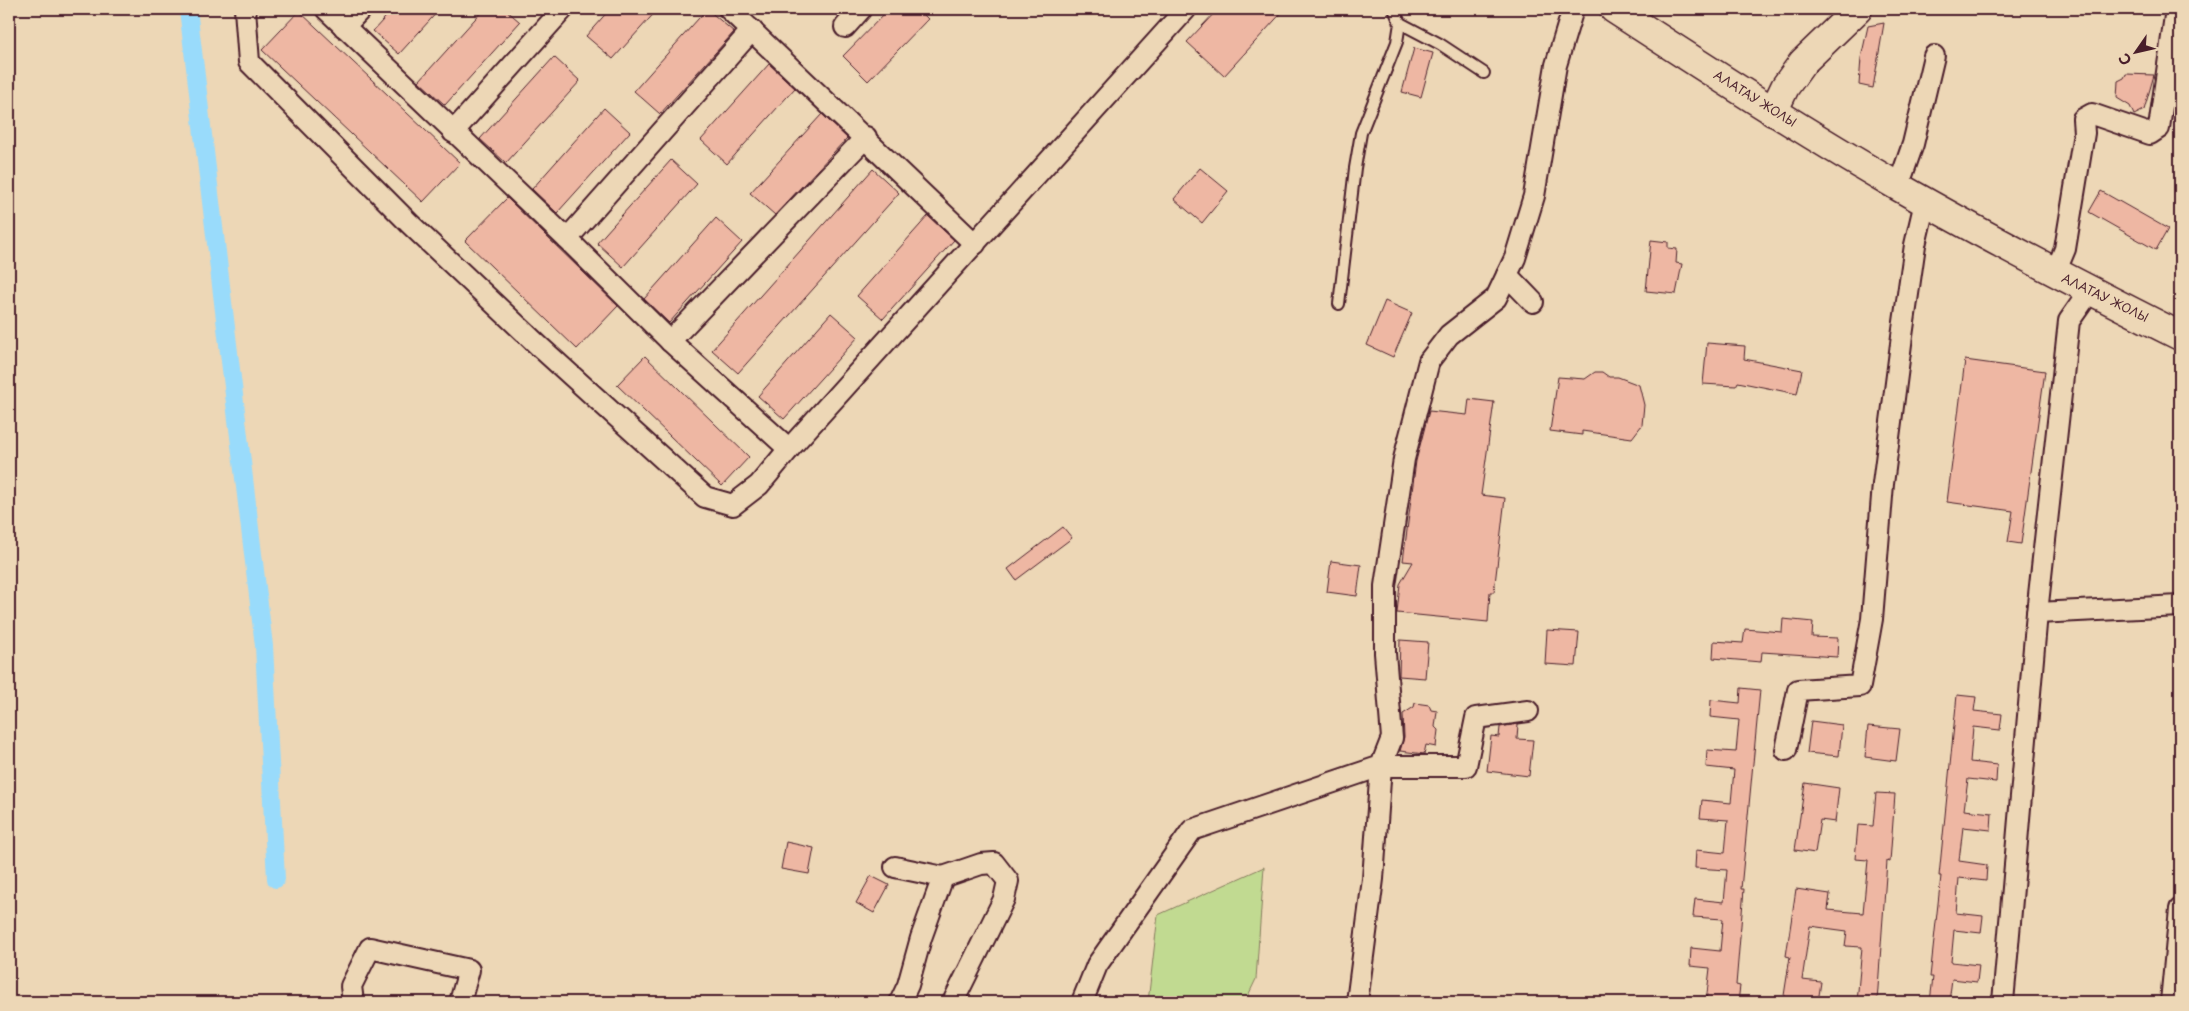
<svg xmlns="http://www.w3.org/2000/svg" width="2189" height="1011" viewBox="0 0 2189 1011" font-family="'Playpen Sans',sans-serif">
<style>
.green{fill:#c1da91;stroke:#867c5e}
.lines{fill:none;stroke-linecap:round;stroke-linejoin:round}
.canal{stroke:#99dbfb;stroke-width:18}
.building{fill:#eeb7a3;stroke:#4a1f2b}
.lane-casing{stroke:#4a1f2b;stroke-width:14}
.street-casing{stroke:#4a1f2b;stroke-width:24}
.secondary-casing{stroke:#4a1f2b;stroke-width:31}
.lane{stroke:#edd7b6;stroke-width:10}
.street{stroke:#edd7b6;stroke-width:20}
.secondary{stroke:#edd7b6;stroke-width:28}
.labels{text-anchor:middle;stroke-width:4;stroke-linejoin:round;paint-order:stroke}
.street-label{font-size:12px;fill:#4a1f2b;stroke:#edd7b6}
</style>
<rect width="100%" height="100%" fill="#edd7b6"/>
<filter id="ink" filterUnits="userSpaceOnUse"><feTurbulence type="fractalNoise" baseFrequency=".02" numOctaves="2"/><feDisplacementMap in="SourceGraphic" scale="10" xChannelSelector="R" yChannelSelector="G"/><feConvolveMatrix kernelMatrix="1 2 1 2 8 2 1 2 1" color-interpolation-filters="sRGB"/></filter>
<g filter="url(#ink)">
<polygon class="green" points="1264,867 1256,979 1245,1002 1148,1002 1158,915"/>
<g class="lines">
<polyline class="canal" points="188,9 264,646 276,879"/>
</g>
<g class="building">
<polygon points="393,9 440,9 399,54 373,31"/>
<polygon points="484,9 505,9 520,22 445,105 419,81"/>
<polygon points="610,9 658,9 613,59 586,36"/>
<polygon points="707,9 734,32 660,114 634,91"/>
<polygon points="889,9 918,9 928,19 868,81 843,56"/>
<polygon points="1218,9 1285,9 1224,76 1187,42"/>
<polygon points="299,11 460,163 423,202 262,50"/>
<polygon points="1884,23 1873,88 1859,85 1861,58 1868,26"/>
<polygon points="1414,48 1433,53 1421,97 1402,92"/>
<polygon points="554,57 580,81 506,163 480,139"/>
<polygon points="769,64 795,88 727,164 701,140"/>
<polygon points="2126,74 2154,75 2144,110 2134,115 2130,106 2117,98 2118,81 2124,78"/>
<polygon points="604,108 630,132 557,213 532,189"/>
<polygon points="822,114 847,138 775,215 750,193"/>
<polygon points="671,160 697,184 623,267 597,243"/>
<polygon points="1200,168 1228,191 1202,223 1174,199"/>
<polygon points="873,169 899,193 738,373 712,350"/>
<polygon points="2101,191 2168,229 2156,250 2089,212"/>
<polygon points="507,198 618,306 577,349 465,241"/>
<polygon points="928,216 954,240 883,319 857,296"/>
<polygon points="716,218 742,242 669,323 644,299"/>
<polygon points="1651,240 1668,242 1668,248 1677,249 1676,263 1682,264 1676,294 1646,291"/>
<polygon points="1385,301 1412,313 1393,357 1367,345"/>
<polygon points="831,313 858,337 784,419 758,396"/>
<polygon points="1707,343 1745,346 1744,359 1802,370 1797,394 1738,382 1736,386 1703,384"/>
<polygon points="645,356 749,457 722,486 617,385"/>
<polygon points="1965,360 2045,371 2021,544 2008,542 2013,511 1947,502"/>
<polygon points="1595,372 1602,372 1609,377 1618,377 1639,385 1644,405 1642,425 1632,438 1582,431 1582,435 1550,431 1558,377 1585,379"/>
<polygon points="1469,399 1494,402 1481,495 1505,498 1494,592 1490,592 1488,622 1397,613 1400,584 1413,562 1403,561 1416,461 1429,411 1467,415"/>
<polygon points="1063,527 1072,538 1016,580 1008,569"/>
<polygon points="1331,561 1361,565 1357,596 1327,592"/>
<polygon points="1783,619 1813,622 1812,637 1838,638 1837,657 1762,652 1761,662 1713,658 1714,641 1743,643 1745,629 1782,632"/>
<polygon points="1547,630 1579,632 1576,666 1545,664"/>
<polygon points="1400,640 1428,642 1425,678 1399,676"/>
<polygon points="1741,688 1760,690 1741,889 1744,889 1736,985 1740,986 1738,1002 1706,1002 1710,968 1690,966 1691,948 1720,951 1723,919 1693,917 1695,899 1724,902 1727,870 1695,868 1696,850 1725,853 1728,820 1700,818 1702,800 1731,803 1734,770 1706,767 1707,750 1736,752 1739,720 1710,717 1711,700 1740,703"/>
<polygon points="1957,695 1976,697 1974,711 2002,714 2000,730 1973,727 1970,762 1997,765 1996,782 1968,779 1964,810 1992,813 1991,830 1963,827 1959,861 1987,865 1986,881 1959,878 1956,913 1983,916 1981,933 1954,930 1951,962 1979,965 1977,982 1952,979 1949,1002 1930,1002 1933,977 1930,977 1941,876 1939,876"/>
<polygon points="1415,703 1429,705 1431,710 1437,711 1435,727 1438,730 1436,747 1426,745 1424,754 1400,751 1404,737 1403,714 1414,707"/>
<polygon points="1811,721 1842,725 1839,756 1807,753"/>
<polygon points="1518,724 1517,739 1533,740 1529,776 1487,771 1491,736 1499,737 1500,727"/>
<polygon points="1868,726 1900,729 1896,761 1865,757"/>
<polygon points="1805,783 1839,788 1835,822 1820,820 1815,853 1795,850"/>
<polygon points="1876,793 1895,794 1890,862 1887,861 1877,1002 1857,1002 1862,947 1845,946 1847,931 1810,926 1802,980 1821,982 1818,1002 1783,1002 1790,957 1786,956 1796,889 1830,894 1828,910 1863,913 1868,860 1855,859 1858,825 1873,826"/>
<polygon points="786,842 814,848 809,874 781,869"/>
<polygon points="871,876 889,885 874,913 856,903"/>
</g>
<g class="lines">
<g class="lane-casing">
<g id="lane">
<polyline points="1400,23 1440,44 1484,73"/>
<polyline points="1339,304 1355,168 1361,133 1397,42 1400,23 1394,9"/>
</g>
</g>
<g class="street-casing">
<g id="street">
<polyline points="245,9 249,62 410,224 540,347 705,497 733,505 759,485 789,449 1186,9"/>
<polyline points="326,9 567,239 670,341 789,449"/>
<polyline points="729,9 975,244"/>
<polyline points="344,27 361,9"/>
<polyline points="845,27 861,9"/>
<polyline points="453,132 563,9"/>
<polyline points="1898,187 1913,144 1934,56"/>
<polyline points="567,239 752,30"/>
<polyline points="2055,273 2065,249 2084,133 2083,119 2092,114 2150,134 2159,128 2176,9"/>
<polyline points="1507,275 1533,302"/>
<polyline points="670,341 866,137"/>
<polyline points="2037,613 2180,606"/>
<polyline points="1786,750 1798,690 1860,686 1872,619 1883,484 1902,336 1915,245 1925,202"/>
<polyline points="895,867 943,877"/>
<polyline points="353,1002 351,986 370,948 469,970 460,1002"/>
<polyline points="900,1002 908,985 921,938 943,877 981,864 994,863 1008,881 1004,899 953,1002"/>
<polyline points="1082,1002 1097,965 1192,830 1381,766 1392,738 1385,653 1385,586 1404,459 1429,361 1449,335 1496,298 1515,258 1534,196 1556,65 1573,9"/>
<polyline points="1357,1002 1373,879 1381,766 1466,766 1476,718 1528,711"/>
<polyline points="2003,1002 2037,613 2069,321 2090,291"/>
<polyline points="2171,1002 2180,909"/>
</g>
</g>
<g class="secondary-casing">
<g id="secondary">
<path d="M1614,9C1708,70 1802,131 1899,187C1991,240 2085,288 2180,336"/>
<polyline points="1773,112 1785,87 1803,62 1858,9"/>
</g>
</g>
<use href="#lane" class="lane"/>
<use href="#street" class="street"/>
<use href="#secondary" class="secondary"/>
</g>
</g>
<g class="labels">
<g class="street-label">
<text transform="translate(1755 99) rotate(32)" y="4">АЛАТАУ ЖОЛЫ</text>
<text transform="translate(2105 298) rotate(26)" y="4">АЛАТАУ ЖОЛЫ</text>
</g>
</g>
<rect width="2189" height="1011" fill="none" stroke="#edd7b6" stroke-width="30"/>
<rect x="15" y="15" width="2159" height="981" fill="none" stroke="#4a1f2b" stroke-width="2" filter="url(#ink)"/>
<g transform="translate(2136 52) rotate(236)" stroke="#edd7b6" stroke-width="4" paint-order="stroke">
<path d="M0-4L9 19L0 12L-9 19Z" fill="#4a1f2b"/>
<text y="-8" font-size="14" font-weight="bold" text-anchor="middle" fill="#4a1f2b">С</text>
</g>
</svg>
